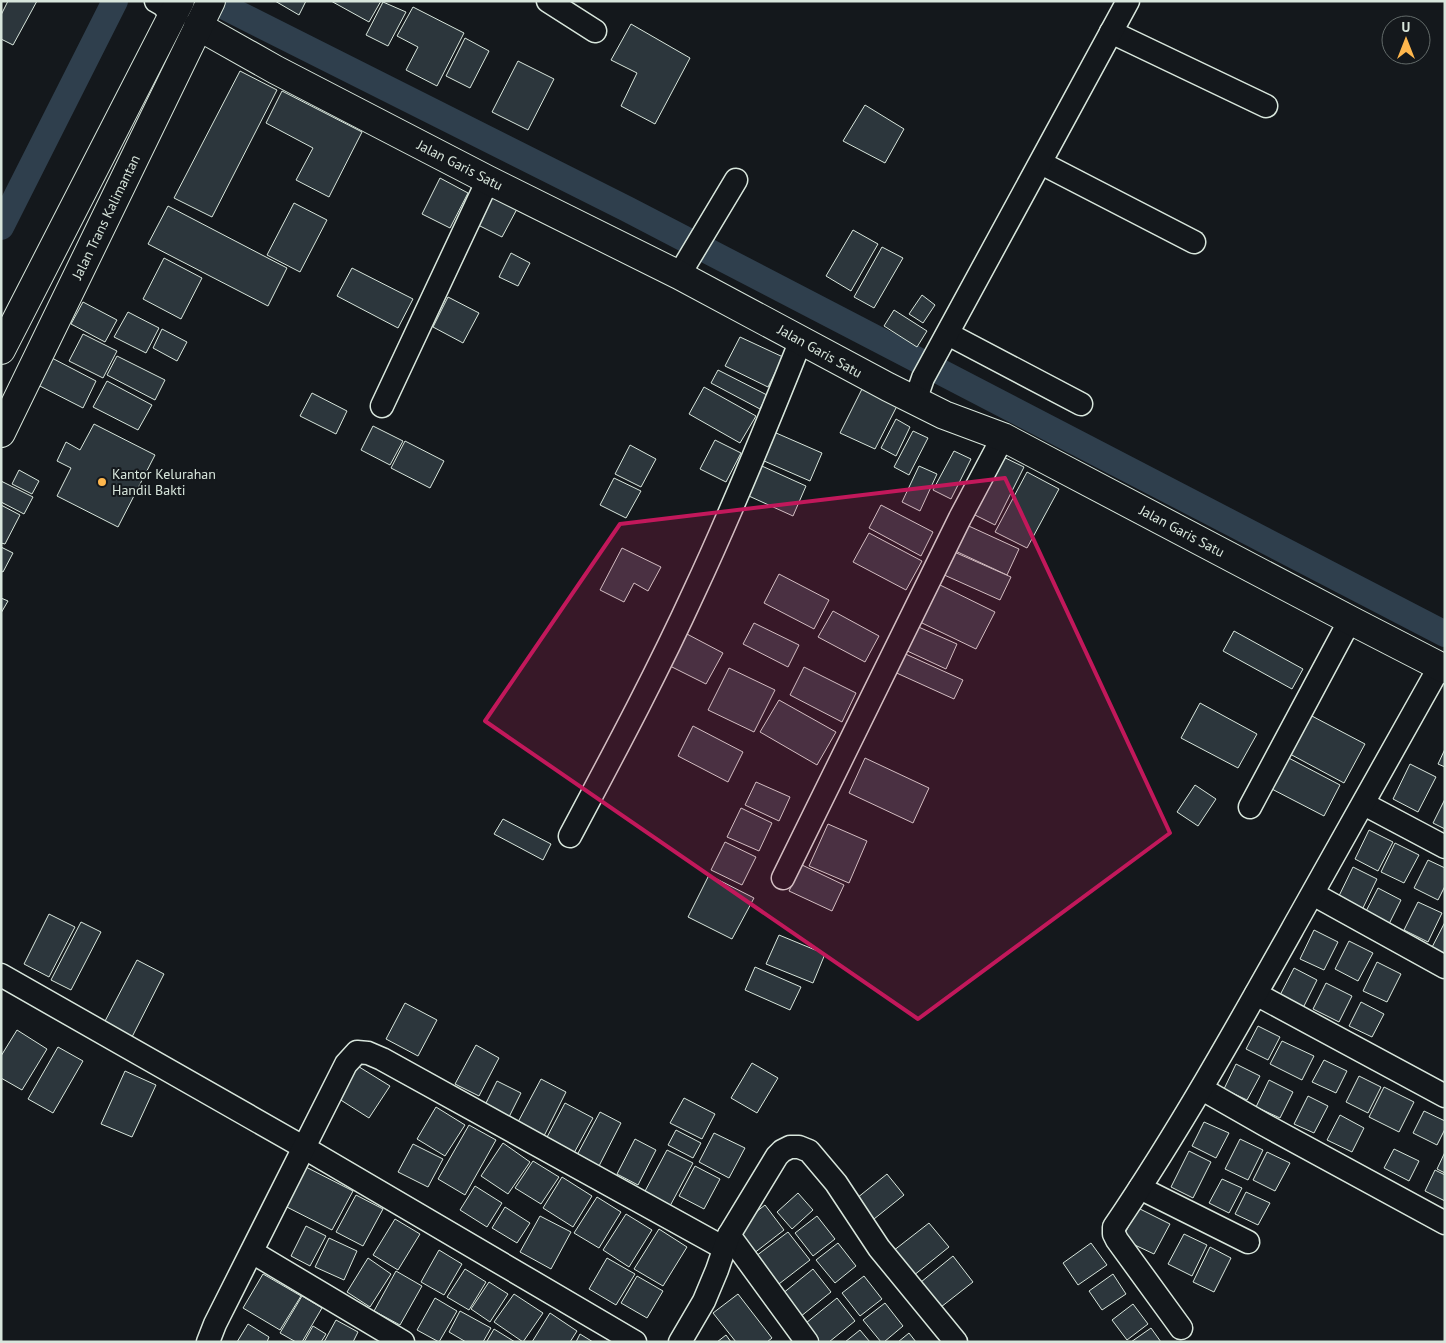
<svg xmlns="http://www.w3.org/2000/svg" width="1446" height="1343" viewBox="0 0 1446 1343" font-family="'PT Sans',sans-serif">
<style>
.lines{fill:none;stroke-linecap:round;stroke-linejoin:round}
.canal{stroke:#2f3f4d;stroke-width:26}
.building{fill:#2c363c;stroke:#d8e6dc}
.minor-casing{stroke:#d8e6dc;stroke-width:25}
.tertiary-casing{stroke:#d8e6dc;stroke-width:30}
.trunk-casing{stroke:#d8e6dc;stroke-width:30}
.minor{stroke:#14181c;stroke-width:22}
.tertiary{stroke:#14181c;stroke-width:28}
.trunk{stroke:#14181c;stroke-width:28}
.marked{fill:#c2185b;fill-opacity:0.2;stroke:#c2185b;stroke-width:4;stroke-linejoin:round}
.poi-dot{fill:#ffb74d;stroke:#14181c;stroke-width:2}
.labels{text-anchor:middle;stroke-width:4;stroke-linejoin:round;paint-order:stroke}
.street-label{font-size:14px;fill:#d8e6dc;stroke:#14181c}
.poi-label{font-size:14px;fill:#d8e6dc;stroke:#14181c;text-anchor:start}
</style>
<rect width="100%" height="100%" fill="#14181c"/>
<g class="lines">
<g class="canal">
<polyline points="213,1 627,209 1445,634"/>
<polyline points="1,227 115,1"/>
</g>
</g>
<g class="building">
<polygon points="8,1 37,1 13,45 1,39 1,15"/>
<polygon points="275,1 306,1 299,15"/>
<polygon points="331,1 381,1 369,22"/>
<polygon points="383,2 406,12 388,46 366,35"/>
<polygon points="413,7 464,33 437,86 406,70 418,47 397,36"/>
<polygon points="631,24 690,58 655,124 621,106 637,73 611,60"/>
<polygon points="465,38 489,51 470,88 446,76"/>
<polygon points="518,61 554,79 528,130 492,112"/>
<polygon points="240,71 277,90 212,217 174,198"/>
<polygon points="282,91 362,132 329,197 296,180 313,148 266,123"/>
<polygon points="865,105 904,129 885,163 843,141"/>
<polygon points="440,178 468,193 450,228 422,214"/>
<polygon points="485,193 517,209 502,237 470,221"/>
<polygon points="294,203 327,220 300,272 267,255"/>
<polygon points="168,206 287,268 268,306 148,244"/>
<polygon points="853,230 878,244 851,291 826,276"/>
<polygon points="882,247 903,258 874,308 854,297"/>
<polygon points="511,253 530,263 518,286 499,277"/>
<polygon points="164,258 202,278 181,319 143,299"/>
<polygon points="352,268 413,299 398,328 337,296"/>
<polygon points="922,295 935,305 923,323 909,314"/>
<polygon points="448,297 479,313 463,343 433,327"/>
<polygon points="83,302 117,320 105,342 71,324"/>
<polygon points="894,310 927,331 917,347 884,326"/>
<polygon points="128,312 159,328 146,353 114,337"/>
<polygon points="162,329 187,342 177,361 153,348"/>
<polygon points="83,334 117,351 103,378 69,361"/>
<polygon points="740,337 783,357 768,387 725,366"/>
<polygon points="117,356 165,380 155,400 107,375"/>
<polygon points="50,357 96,381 83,408 36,384"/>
<polygon points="718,370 767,395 760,409 711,383"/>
<polygon points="107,381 152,405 138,430 93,407"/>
<polygon points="704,387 756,416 740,443 689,414"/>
<polygon points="862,389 897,406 875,449 840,433"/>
<polygon points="312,393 347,411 336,434 300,416"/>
<polygon points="896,419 910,427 896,456 881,448"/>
<polygon points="94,424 155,455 118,527 57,496 71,468 57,461 66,442 80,450"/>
<polygon points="373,426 403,441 390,465 361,450"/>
<polygon points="767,429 822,453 810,481 755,457"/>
<polygon points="913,431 928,438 909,475 894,467"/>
<polygon points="715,440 741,453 726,482 700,469"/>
<polygon points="405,441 444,461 430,488 391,468"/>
<polygon points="630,445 656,459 641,487 615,474"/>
<polygon points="954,451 971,459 951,499 933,490"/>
<polygon points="995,453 1024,467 995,525 967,511"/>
<polygon points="753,462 806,486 793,516 740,492"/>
<polygon points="919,466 937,474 920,511 902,502"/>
<polygon points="19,470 39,481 32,494 12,484"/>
<polygon points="1027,472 1059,489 1027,548 995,532"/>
<polygon points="614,478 641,491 626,518 600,505"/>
<polygon points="1,481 33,497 24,514 1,502"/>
<polygon points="1,505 20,515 5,544 1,543"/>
<polygon points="881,505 933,532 921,556 869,528"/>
<polygon points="960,522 1019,549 1007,575 949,548"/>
<polygon points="869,533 922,561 906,590 853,562"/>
<polygon points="1,547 13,553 3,572 1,571"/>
<polygon points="622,548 661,567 648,591 634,583 624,602 600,590"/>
<polygon points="952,551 1011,577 1000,600 942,574"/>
<polygon points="779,574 829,600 814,629 764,603"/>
<polygon points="938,584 995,612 976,649 920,622"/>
<polygon points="1,598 8,601 1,613"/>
<polygon points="833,611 879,636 865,662 818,637"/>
<polygon points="754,623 799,645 788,667 743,644"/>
<polygon points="914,625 957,644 946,669 903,649"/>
<polygon points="1234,631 1303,669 1292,689 1223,651"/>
<polygon points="685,633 723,653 706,684 668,665"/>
<polygon points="899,651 963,680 954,699 890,670"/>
<polygon points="804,667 856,693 842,722 790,695"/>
<polygon points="729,668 775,690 754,732 708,710"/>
<polygon points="779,700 836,732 817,765 760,732"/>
<polygon points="1200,703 1257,734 1238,768 1181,738"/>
<polygon points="1310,715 1365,744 1344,783 1290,754"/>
<polygon points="693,726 743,752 728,782 678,756"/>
<polygon points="1445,749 1445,767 1438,764"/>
<polygon points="1283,755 1340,785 1324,816 1266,786"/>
<polygon points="865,758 929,788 913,823 849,793"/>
<polygon points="1410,764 1436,777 1418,812 1393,799"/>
<polygon points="756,782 790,797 779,821 745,805"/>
<polygon points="1195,785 1216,799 1198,826 1177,812"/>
<polygon points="1445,799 1445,829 1433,823"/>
<polygon points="741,808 772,823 759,851 727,837"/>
<polygon points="503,819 551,844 543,860 494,834"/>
<polygon points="828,824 867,841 849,883 809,866"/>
<polygon points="1369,830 1393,842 1378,871 1355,859"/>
<polygon points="725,842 756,857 742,885 711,870"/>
<polygon points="1395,843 1419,855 1404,883 1381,872"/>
<polygon points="1428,860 1445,868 1445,886 1438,900 1414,888"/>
<polygon points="802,865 844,885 832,911 789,891"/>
<polygon points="1353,867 1377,879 1361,912 1337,900"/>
<polygon points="709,875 754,898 732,939 688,917"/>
<polygon points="1378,888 1401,900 1387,928 1363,917"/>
<polygon points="1418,902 1442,913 1428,942 1404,930"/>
<polygon points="49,914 75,927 49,977 24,964"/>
<polygon points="81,922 101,932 71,990 51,980"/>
<polygon points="1445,922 1445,960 1429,953"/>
<polygon points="1314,930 1338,942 1324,970 1300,959"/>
<polygon points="779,935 825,954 813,983 766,964"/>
<polygon points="1349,941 1373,953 1358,981 1335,969"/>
<polygon points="137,960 164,974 132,1037 104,1023"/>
<polygon points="1377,962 1401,974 1387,1002 1363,991"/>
<polygon points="755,967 801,987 790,1010 745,990"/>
<polygon points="1294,968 1317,980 1303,1008 1279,997"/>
<polygon points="1326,983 1352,996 1339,1022 1313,1009"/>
<polygon points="1361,1002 1384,1014 1372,1037 1349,1026"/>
<polygon points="405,1003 437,1020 418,1056 386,1039"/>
<polygon points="1258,1026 1280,1037 1268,1060 1246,1049"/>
<polygon points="17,1030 47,1049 22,1090 1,1078 1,1056"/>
<polygon points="1282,1041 1314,1056 1302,1080 1270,1064"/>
<polygon points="476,1045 499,1058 479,1096 455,1084"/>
<polygon points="58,1047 83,1061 53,1113 28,1099"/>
<polygon points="1324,1060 1347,1071 1336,1093 1312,1082"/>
<polygon points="752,1063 778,1078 757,1113 731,1098"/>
<polygon points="1236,1064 1260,1076 1247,1100 1224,1089"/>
<polygon points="356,1065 390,1086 369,1118 336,1097"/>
<polygon points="125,1071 156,1085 132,1137 101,1124"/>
<polygon points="1359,1076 1381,1087 1368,1113 1346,1102"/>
<polygon points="541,1079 566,1092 544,1136 518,1122"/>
<polygon points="1269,1080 1293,1092 1280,1118 1256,1107"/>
<polygon points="497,1081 521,1093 508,1119 484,1107"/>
<polygon points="1384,1087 1414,1102 1399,1132 1369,1117"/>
<polygon points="1308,1096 1328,1106 1314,1133 1294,1124"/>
<polygon points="684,1098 715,1114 702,1139 670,1123"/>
<polygon points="565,1103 593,1118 574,1153 546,1139"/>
<polygon points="436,1107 465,1125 445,1156 417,1139"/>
<polygon points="1424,1111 1445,1121 1445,1129 1437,1145 1413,1133"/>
<polygon points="600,1112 621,1123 599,1166 577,1155"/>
<polygon points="1340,1115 1364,1128 1352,1152 1327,1140"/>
<polygon points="1204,1122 1229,1133 1216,1158 1192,1146"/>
<polygon points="469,1125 496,1140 465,1195 438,1179"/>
<polygon points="676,1130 701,1143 693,1158 668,1145"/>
<polygon points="714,1133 745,1148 729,1178 699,1162"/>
<polygon points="635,1139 656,1150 638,1185 617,1174"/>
<polygon points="1240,1139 1263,1150 1248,1180 1225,1169"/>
<polygon points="503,1143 530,1162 508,1194 481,1176"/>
<polygon points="413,1144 443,1159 428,1187 398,1172"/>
<polygon points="1394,1149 1419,1161 1409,1181 1384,1168"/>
<polygon points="667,1150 693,1163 670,1206 644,1193"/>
<polygon points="1189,1151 1211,1162 1193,1198 1171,1187"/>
<polygon points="1267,1152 1290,1163 1275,1191 1253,1180"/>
<polygon points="1445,1152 1445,1173 1437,1169"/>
<polygon points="533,1161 559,1177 541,1204 515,1188"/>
<polygon points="300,1164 353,1191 332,1230 279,1203"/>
<polygon points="695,1166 720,1179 704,1209 679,1196"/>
<polygon points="1435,1170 1445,1175 1445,1201 1425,1191"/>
<polygon points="887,1174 904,1195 874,1219 857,1198"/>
<polygon points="562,1177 592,1196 573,1227 543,1208"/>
<polygon points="1222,1179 1242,1188 1229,1213 1209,1203"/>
<polygon points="475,1186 502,1203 487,1227 460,1210"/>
<polygon points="1246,1192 1270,1203 1258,1225 1235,1214"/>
<polygon points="798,1193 813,1210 792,1229 777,1212"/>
<polygon points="356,1195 383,1209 363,1246 336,1232"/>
<polygon points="597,1197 621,1212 599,1248 574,1233"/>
<polygon points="765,1205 784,1230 753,1254 734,1229"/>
<polygon points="505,1207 530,1223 517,1243 492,1228"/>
<polygon points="1138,1208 1170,1224 1154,1254 1122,1239"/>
<polygon points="626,1214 652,1230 629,1267 603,1250"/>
<polygon points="540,1216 571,1232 551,1269 520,1252"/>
<polygon points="817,1216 835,1239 813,1256 795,1233"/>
<polygon points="395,1219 420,1234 398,1270 373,1255"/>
<polygon points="929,1223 949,1247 913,1276 893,1251"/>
<polygon points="306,1226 326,1236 310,1266 291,1256"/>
<polygon points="659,1229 687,1247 663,1286 634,1269"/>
<polygon points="788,1232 810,1260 775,1287 752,1259"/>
<polygon points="1184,1234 1207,1245 1192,1276 1168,1264"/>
<polygon points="329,1238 357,1251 344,1280 315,1267"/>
<polygon points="838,1243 856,1266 835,1283 816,1260"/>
<polygon points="1091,1243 1107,1265 1078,1285 1063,1263"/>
<polygon points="1210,1247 1231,1258 1214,1292 1193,1282"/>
<polygon points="439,1250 462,1264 444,1295 421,1282"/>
<polygon points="953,1256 973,1282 941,1307 921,1282"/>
<polygon points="368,1258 391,1274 370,1307 347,1292"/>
<polygon points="607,1258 635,1274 616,1305 589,1289"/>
<polygon points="465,1269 486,1282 469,1310 447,1297"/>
<polygon points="813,1269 831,1292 795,1321 777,1298"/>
<polygon points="396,1271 422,1286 400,1325 374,1311"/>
<polygon points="263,1274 301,1296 280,1330 243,1308"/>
<polygon points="1113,1274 1126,1294 1102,1310 1089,1291"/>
<polygon points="637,1276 663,1291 647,1318 621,1303"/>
<polygon points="864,1276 882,1299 860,1316 842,1293"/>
<polygon points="489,1282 508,1294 490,1322 471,1309"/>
<polygon points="514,1294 543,1313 523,1342 494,1322"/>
<polygon points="738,1294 772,1338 767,1342 736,1342 713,1313"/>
<polygon points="302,1296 322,1308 302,1342 296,1342 280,1333"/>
<polygon points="435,1298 457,1311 439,1342 417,1330"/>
<polygon points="837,1298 855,1321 829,1342 812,1342 801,1327"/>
<polygon points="885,1303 903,1326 884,1342 881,1342 863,1320"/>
<polygon points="1133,1304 1148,1324 1127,1340 1112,1320"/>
<polygon points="460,1311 491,1328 483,1342 466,1342 449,1332"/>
<polygon points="550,1313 577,1331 570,1342 532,1342"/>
<polygon points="336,1320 358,1332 353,1342 324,1342"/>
<polygon points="248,1324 269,1337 267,1342 237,1342"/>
<polygon points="313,1326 326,1334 321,1342 304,1342"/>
<polygon points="1151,1328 1161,1342 1131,1342"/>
<polygon points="494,1329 515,1342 488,1342 487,1341"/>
<polygon points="860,1330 870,1342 845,1342"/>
<polygon points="909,1333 916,1342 898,1342"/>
<polygon points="580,1334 593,1342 576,1342"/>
<polygon points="726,1335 731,1342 717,1342"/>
</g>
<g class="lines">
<g class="minor-casing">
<g id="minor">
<polyline points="156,1 163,5 172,16"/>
<polyline points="548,1 595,31"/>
<polyline points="1111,32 1266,106"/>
<polyline points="1041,163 1194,242"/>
<polyline points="679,275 736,180"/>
<polyline points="948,334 1081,404"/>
<polyline points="915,401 923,378 1128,1"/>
<polyline points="382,406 488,180"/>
<polyline points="1364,804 1445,847"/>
<polyline points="1250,807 1350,620"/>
<path d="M570,836C613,755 656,675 694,592C733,509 767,425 801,340"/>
<polyline points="783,878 960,518 1003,437"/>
<polyline points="1313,894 1445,967"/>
<polyline points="1,975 303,1147 635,1342"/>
<polyline points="1256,994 1445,1096"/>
<polyline points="1202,1089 1265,1125 1445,1223"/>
<polyline points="1140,1188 1248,1242"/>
<polyline points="729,1235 807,1342"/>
<polyline points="252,1252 403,1342"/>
<path d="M1181,1328L1117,1240L1114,1234V1227C1181,1128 1239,1024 1298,919C1345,835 1393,751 1440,666"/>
<polyline points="208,1342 215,1324 346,1064 357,1052 368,1053 382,1059 724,1248"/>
<polyline points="680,1342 704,1301 717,1270 729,1235 777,1156 782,1151 790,1147 799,1147 809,1151 836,1183 879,1248 956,1342"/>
</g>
</g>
<g class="tertiary-casing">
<polyline id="tertiary" points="198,26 276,70 488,180 679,275 888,387 944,415 1003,437 1350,620 1445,669"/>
</g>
<g class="trunk-casing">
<g id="trunk">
<polyline points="1,350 180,1"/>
<polyline points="1,433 211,1"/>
</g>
</g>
<use href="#minor" class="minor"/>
<use href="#tertiary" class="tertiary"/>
<use href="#trunk" class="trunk"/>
</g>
<path class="marked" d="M1005,478L1170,833L918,1019L485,721L620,524Z"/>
<circle class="poi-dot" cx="102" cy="482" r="5"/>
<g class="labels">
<g class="street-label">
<text transform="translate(460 165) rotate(27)" y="5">Jalan Garis Satu</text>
<text transform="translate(106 217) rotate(-64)" y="5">Jalan Trans Kalimantan</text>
<text transform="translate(820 351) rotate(29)" y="5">Jalan Garis Satu</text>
<text transform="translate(1182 531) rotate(28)" y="5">Jalan Garis Satu</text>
</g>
<g class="poi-label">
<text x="112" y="479">Kantor Kelurahan<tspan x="112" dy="16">Handil Bakti</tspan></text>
</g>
</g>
<rect width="1446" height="1343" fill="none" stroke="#d8e6dc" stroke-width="5"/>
<g transform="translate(1406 40)"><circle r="24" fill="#14181c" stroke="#626a69"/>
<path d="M0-4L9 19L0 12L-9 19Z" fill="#ffb74d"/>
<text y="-8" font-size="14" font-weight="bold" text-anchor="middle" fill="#d8e6dc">U</text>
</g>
</svg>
